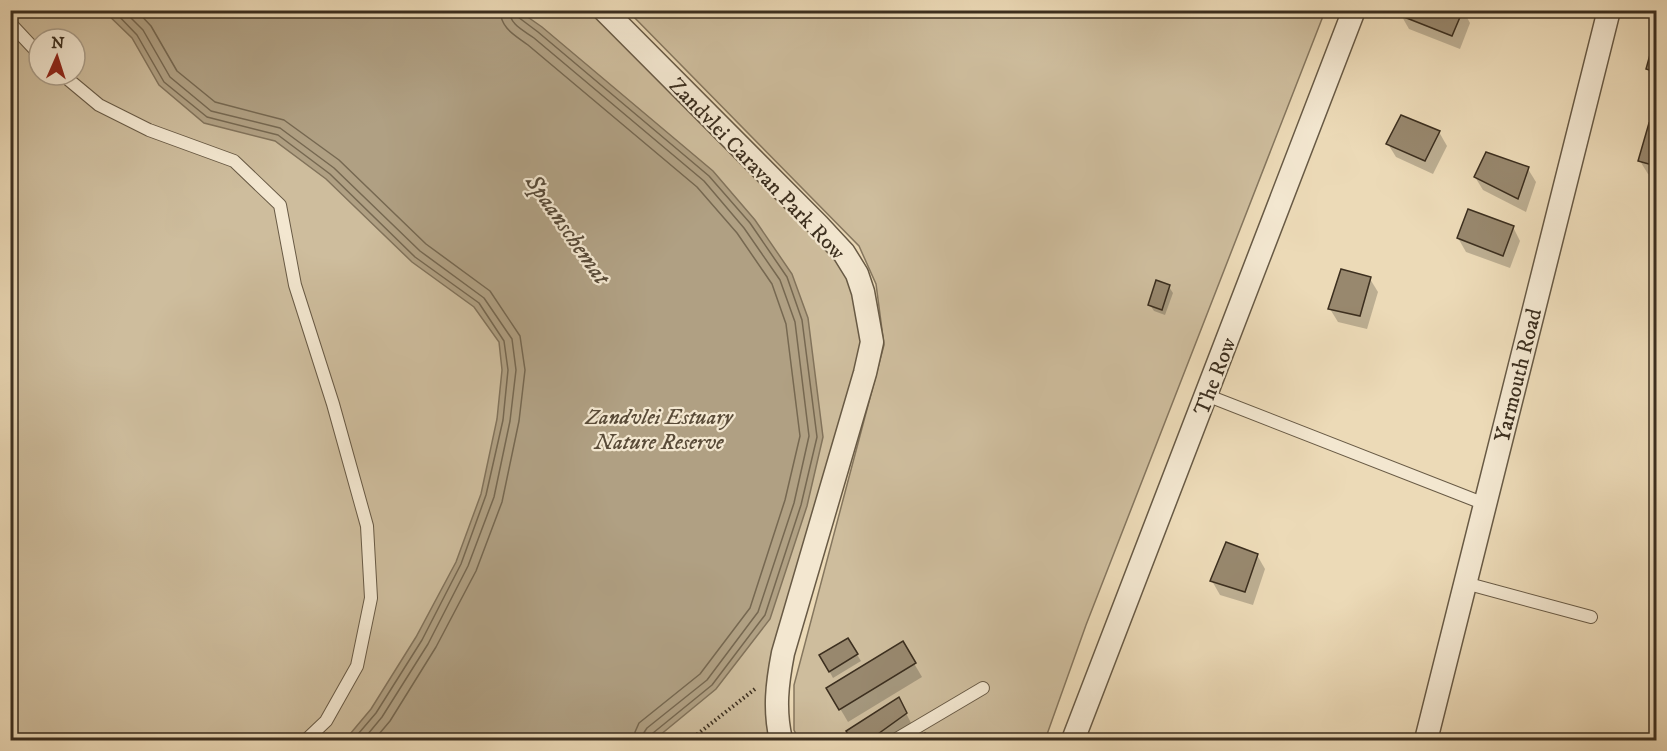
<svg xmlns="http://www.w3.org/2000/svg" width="1667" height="751" viewBox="0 0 1667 751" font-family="'IM FELL DW Pica',serif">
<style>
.green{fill:#cebd9d;stroke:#85765e;stroke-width:1.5;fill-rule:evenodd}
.water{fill:#b0a083;stroke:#82735b;stroke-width:1.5}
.shadow{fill:#0003}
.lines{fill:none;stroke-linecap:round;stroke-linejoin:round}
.shore{stroke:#766851;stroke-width:1.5}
.building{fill:#98886e;stroke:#3c2f1f;stroke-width:1.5}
.lane-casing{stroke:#685a45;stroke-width:14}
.street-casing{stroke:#685a45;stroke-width:25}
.path{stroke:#3c2f1f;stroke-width:4;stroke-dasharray:1.5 3;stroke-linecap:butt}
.lane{stroke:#f3e7d0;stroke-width:12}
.street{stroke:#f3e7d0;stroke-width:22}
.labels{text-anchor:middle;stroke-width:4.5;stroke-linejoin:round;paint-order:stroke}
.street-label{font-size:22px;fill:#3c2f1f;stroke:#f3e7d0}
.park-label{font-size:22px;font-style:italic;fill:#594b38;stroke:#f3e7d0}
.water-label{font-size:24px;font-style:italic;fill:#594b38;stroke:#f3e7d0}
</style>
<rect width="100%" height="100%" fill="#ecdab7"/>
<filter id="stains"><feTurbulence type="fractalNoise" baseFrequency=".00333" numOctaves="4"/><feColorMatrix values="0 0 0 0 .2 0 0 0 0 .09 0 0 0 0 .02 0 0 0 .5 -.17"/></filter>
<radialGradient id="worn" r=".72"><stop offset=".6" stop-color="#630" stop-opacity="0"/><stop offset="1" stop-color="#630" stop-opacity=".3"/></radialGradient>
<g class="green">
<path d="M10,11H599L838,247L868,324L802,555L781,740H11ZM39,39H75V75H39Z"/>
<polygon points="628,11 1325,11 1086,625 1045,740 799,740 794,730 794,685 884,345 876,284 859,246"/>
</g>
<polygon class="water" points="104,11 519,11 542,27 713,171 755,220 792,274 808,318 823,437 807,506 770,619 716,689 654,740 345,740 371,709 416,637 456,562 481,494 497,419 502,370 499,342 474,307 412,262 326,179 275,141 204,123 159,85 132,38"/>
<g class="shadow">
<polygon points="1403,10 1463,10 1470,23 1460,49 1409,29 1401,15"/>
<polygon points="1656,38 1656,83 1647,68"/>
<polygon points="1650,125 1656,128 1656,177 1648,174 1640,161"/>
<polygon points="1439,132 1447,146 1433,174 1396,157 1388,144"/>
<polygon points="1528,169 1536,182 1526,212 1483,190 1475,177"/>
<polygon points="1513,227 1520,241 1510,268 1466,252 1458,238"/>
<polygon points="1370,279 1378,292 1367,329 1338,322 1330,309"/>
<polygon points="1169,287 1173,293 1165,315 1154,311 1150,305"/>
<polygon points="1257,555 1265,569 1253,605 1220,595 1212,581"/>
<polygon points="848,640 861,661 833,678 821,656"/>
<polygon points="902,643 922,677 848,722 828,688"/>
<polygon points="906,713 913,727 895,740 854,740 848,731"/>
</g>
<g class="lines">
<g class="shore">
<polyline points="113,10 137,35 164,82 207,117 278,135 330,174 415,257 479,303 504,341 508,370 503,420 486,495 461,564 422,640 376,713 353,740"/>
<polyline points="123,10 143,30 170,77 211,111 280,128 334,168 420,251 484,298 512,339 516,370 510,421 494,497 468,566 428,644 382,717 363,740"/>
<polyline points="136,10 151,26 177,71 215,102 284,120 339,160 426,244 490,291 520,336 525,370 519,421 502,502 476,571 436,647 390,721 374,740"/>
<path d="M500,10C501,29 515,35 528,45L697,187L737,233L772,284L786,324L800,436L785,500L750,608L700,674L639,723L635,732L634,740"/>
<path d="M509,10C510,25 523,30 534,38L704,181L744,228L780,280L795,322L809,436L794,503L758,612L707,680L647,728L643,734V740"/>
<polyline points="516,10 518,17 538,32 709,176 750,223 787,277 802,320 817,437 801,505 765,615 712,685 653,733 650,740"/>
</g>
</g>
<g class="building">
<polygon points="1401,10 1463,10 1452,36 1399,15"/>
<polygon points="1656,33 1656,72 1646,69"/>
<polygon points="1401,115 1440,131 1425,161 1386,144"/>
<polygon points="1649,123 1656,126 1656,166 1638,161"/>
<polygon points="1486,152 1529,167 1518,199 1474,177"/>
<polygon points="1468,209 1514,226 1503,256 1457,238"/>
<polygon points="1341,269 1371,277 1360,316 1328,309"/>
<polygon points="1156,280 1170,285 1162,310 1148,305"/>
<polygon points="1226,542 1258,554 1245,592 1210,581"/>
<polygon points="848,638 858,654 829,672 819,655"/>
<polygon points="903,641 916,663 839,710 826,688"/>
<polygon points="899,697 907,713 878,734 880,739 877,740 852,740 846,731"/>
<polygon points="925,733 931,740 913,740"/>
</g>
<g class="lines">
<g class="lane-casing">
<g id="lane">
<polyline points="10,23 39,54"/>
<polyline points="63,75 99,105 149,130 234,161 280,205 295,285 333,404 367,526 371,598 357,666 326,721 306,740"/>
<polyline points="1206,395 1485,504"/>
<polyline points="1465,583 1591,617"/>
<polyline points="895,740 983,688"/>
</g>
</g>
<g class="street-casing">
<g id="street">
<path d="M604,10L818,225L844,253L857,274L863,292L872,342L865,373L783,653C777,684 774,710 781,740"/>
<polyline points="1073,740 1354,10"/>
<polyline points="1426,740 1609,10"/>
</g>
</g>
<polyline class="path" points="690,740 755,689"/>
<use href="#lane" class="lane"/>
<use href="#street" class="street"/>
</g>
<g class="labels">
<g class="street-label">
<text transform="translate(758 168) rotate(46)" y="8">Zandvlei Caravan Park Row</text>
<text transform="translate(1517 375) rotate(-76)" y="8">Yarmouth Road</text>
<text transform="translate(1214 376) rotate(-69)" y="8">The Row</text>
</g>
<g class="park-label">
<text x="659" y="424">Zandvlei Estuary<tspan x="659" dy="25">Nature Reserve</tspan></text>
</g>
<g class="water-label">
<text transform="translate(568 229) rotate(55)" y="8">Spaanschemat</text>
</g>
</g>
<rect width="1667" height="751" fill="none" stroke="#ecdab7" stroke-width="36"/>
<rect x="12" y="12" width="1643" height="727" fill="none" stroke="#3c2f1f" stroke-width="3"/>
<rect x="18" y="18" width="1631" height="715" fill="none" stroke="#3c2f1f" stroke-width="1.5"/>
<g transform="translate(57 57) rotate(3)"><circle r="28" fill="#f3e7d0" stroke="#aa9d89" stroke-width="1.5"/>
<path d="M0-4.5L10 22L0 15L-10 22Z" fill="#8f2418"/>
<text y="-9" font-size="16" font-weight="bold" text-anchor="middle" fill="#3c2f1f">N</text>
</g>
<rect width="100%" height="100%" filter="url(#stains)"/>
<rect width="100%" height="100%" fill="url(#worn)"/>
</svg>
